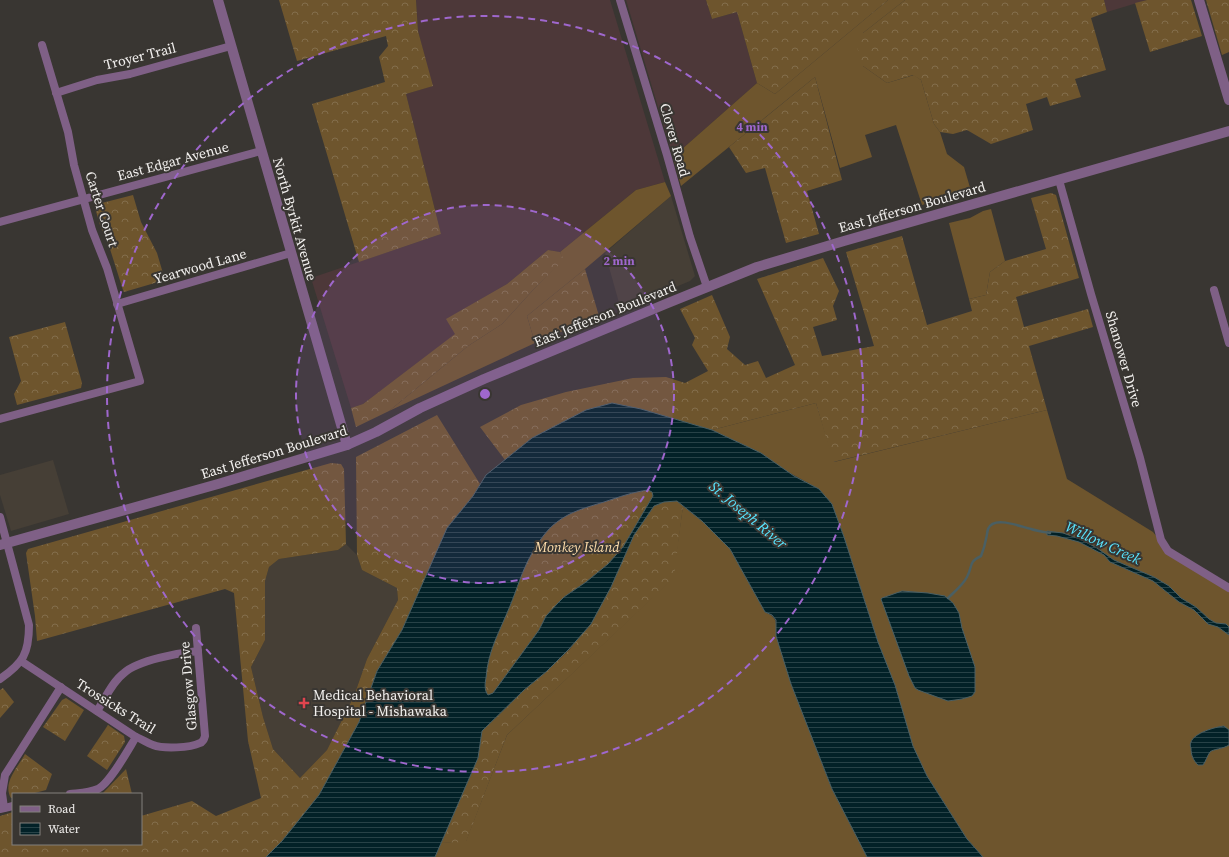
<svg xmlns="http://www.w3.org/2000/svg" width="1229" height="857" viewBox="0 0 1229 857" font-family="'Source Serif 4',serif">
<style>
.built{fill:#463f36}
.industrial{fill:#4d3839}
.grass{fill:#6e552d}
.forest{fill:url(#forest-crowns)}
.water{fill:url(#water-rules);stroke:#4a5f63;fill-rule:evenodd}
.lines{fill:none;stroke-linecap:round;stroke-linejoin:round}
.stream{stroke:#4a5f63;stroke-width:2.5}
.minor{stroke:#7f6086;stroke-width:8}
.tertiary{stroke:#7f6086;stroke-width:10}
.ring{fill:none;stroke:#9f67cd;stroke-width:2;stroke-dasharray:7 5}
.health-dot{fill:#e0444e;stroke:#393632;stroke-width:1.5}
.labels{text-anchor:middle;stroke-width:4;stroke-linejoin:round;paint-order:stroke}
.street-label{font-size:14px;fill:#f2f0ee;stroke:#393632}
.park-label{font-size:14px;font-style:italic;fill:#feddab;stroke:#393632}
.poi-label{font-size:14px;fill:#f2f0ee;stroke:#393632;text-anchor:start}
.water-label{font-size:15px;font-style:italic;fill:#58e4fe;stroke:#393632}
.centre{fill:#9f67cd;stroke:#393632;stroke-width:2}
.ring-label{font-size:12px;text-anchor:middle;font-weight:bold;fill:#9f67cd;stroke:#393632;stroke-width:4;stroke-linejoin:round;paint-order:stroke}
</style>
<defs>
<pattern id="forest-crowns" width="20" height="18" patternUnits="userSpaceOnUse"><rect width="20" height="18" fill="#6e552d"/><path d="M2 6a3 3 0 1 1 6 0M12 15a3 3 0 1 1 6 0" fill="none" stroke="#836e4c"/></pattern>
<pattern id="water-rules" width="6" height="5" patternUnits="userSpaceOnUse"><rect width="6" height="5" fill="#022127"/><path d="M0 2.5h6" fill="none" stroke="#274247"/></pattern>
</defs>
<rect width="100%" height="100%" fill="#393632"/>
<g class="built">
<polygon points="671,196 695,276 690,281 621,310 605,253"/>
<polygon points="53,460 69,514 11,531 0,495 0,475"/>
<polygon points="346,544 357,555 362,570 397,588 398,600 367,659 354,696 327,750 300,778 273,749 263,717 251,667 265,640 265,581 269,567 279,559 338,550"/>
</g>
<g class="industrial">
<polygon points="416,0 610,0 665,182 636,190 560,252 548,250 507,284 447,319 456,334 363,404 351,408 311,278 441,234 406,94 432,86 418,31"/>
<polygon points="626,0 706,0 712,19 737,12 757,83 673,157"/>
<polygon points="1104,0 1147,0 1107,12"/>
</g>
<g class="grass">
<polygon points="888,0 905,0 863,33 863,66 887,83 914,75 921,80 934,124 940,132 947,154 964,167 971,191 922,205 896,125 865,135 872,157 840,168 815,77 681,186 673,157 757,83 775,94"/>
<polygon points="665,182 671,196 585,269 527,316 535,343 389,411 468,346 502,324 533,290 563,260 560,252 636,190"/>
<polygon points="991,209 1005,261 990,272 986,295 969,299 949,223 970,218 983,211"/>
<polygon points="816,403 834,462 1047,410 1067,479 1153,532 1168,551 1229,588 1229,857 983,857 967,839 927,776 912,746 895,685 878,642 844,537 832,504 819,489 712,430"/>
<path d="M683,506L702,521L730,549L765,612C772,616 776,617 776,626L791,684L832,789L867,857H435L441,843L466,841L507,735L673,578Z"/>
</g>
<g class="forest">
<polygon points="279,0 416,0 418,31 433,86 406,94 441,234 359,262 312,104 385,82 379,57 388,46 386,36 297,61"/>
<polygon points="706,0 888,0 775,94 757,83 737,12 712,19"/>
<polygon points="905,0 1104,0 1107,12 1091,18 1106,70 1075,79 1081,97 1050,106 1047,97 1026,104 1033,130 991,144 967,130 953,134 940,132 934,124 921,80 913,75 887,83 863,66 857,47 863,33"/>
<polygon points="1147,0 1191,0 1202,36 1150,52 1135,3"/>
<polygon points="1206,0 1229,0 1229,52 1222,55"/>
<polygon points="815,77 842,180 807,191 819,234 786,243 765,168 746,173 729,147"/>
<polygon points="1051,193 1056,195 1079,278 1016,297 1024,327 1088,309 1093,327 1029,346 1047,410 833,462 816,403 712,430 641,409 612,403 586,410 532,438 505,460 480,427 521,405 566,392 633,378 666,377 685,383 708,371 692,345 695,338 680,309 712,295 730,337 727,349 745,365 758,361 766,378 795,365 757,279 823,258 839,291 833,306 837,320 813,327 822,356 874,346 846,252 902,236 927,325 972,311 969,299 986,295 990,272 1005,261 1046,249 1031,198"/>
<polygon points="133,195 141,222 157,253 165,280 124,292 123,290 110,249 100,225 95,208 98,204"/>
<polygon points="548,250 560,252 564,260 533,290 502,324 468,346 389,411 356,427 351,408 363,404 455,334 446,319 507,284"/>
<polygon points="585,269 599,316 535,343 527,316"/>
<polygon points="65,322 82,383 81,388 17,405 14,394 21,381 9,337"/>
<polygon points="437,415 480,484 473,496 447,528 402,630 377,671 359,722 319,795 282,841 266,857 0,857 0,816 13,812 13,844 46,844 47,845 53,844 141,844 141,816 192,801 216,816 261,798 248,741 234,593 225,589 37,641 35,616 26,553 28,549 331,463 341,464 344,469 346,544 338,550 279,559 269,567 265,581 265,640 251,667 263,717 273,749 300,778 327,750 354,696 367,659 398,600 397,588 362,570 357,555 356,457"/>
<path d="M648,490L652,492L653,496L623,547L608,564L586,582L564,597L546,616L539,630L493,693L488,695C484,690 485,683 486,677C488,651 500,630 510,606C517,589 522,571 531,555C537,544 546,530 557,522C571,511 588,507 604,502C619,497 633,492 648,490Z"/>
<polygon points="677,501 683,506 674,578 507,735 466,842 441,843 478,758 482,731 524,690 547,671 570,649 611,587 634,535 654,506 664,502"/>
<polygon points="3,688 14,702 0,718 0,690"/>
<polygon points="66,698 84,710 65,741 43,727 62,700"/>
<polygon points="108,725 124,736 125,742 107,770 87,756"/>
<path d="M25,754L52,774L46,790L31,794H13V798H11C2,783 18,767 25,754Z"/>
<polygon points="126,769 132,794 100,794 103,793"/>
</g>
<g class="water">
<path d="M612,403L641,409L712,430L761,453L794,476L819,489L832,504L844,537L878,642L895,685L913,746L927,776L967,839L983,857H867L832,789L791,684L776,636V620L772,615L765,612L730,549L702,521L677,501L664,502L654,506L634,535L611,587L591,624L569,649L547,671L524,690L482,731L478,758L435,857H266L282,841L319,795L359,722L377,671L402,630L447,528L473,496L486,475L532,438L586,410ZM648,490L652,492L653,496L623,547L608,564L586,582L564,597L557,604L546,616L539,630L493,693L488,695C484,690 485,683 486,678C488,650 500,631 510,606C517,589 522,571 531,555C537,544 546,530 557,522C571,511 588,507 604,502C619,497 633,492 648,490Z"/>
<polygon points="1047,531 1063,533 1080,539 1097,548 1114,560 1154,577 1169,586 1181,598 1196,607 1209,619 1216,623 1226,624 1229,627 1229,635 1218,627 1208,624 1194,610 1179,602 1153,581 1110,562 1104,555 1079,542 1057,536 1047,535"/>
<polygon points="902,591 928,593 945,596 953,603 959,613 962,628 975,667 975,692 972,696 962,699 948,701 918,690 915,688 909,676 881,599 882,598"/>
<path d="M1224,726L1229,730V745C1223,749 1213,749 1210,752C1207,756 1206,761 1203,765H1198C1193,760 1191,755 1191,748C1190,745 1190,745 1191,742C1194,733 1215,727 1224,726Z"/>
</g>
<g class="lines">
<path class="stream" d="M948,598C954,592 963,585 967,577C973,566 968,562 981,556C983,551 985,545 986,539C987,536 987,532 988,529C994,515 1021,527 1031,529C1037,531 1044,532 1050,533"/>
<g class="minor">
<polyline points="620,0 667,155 690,237 707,287"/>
<polyline points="56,93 97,80 130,74 231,46"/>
<polyline points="1059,180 1091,294 1140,458 1161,540 1168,551 1229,588"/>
<polyline points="0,222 261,151"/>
<polyline points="1214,290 1229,343"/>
<polyline points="117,304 291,253"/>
<polyline points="0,419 140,381 107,268 92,230 74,165 68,132 42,45"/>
<path d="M0,517L29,625C29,654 23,663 0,679"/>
<path d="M21,661L136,737C142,739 147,743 153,745C163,749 190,748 200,743C203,742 204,740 205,736L196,628"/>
<path d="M97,711C105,699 112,682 124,673C138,660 179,653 198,651"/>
<path d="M70,794C79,793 89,793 98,789C110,783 128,750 136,737"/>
<polyline points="4,808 2,793 5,775 61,687"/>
<polyline points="0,809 13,806"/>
</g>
<g class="tertiary">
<polyline points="218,0 347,445"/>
<polyline points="1199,0 1229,100"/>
<polyline points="0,545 218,484 347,445 376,432 420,408 484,379 668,303 757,267 844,241 1229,131"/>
</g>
</g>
<circle cx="485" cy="394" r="189" fill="#9f67cd" fill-opacity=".12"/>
<g class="ring">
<circle cx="485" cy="394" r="189"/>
<circle cx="485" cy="394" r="378"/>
</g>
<path class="health-dot" d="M302 697h4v4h4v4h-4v4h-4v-4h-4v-4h4z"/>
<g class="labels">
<g class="street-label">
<text transform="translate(140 56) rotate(-14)" y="5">Troyer Trail</text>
<text transform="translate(675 140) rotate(74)" y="5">Clover Road</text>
<text transform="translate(173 161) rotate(-15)" y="5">East Edgar Avenue</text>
<text transform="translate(912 207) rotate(-16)" y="5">East Jefferson Boulevard</text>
<text transform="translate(102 209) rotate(72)" y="5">Carter Court</text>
<text transform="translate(295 219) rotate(74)" y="5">North Byrkit Avenue</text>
<text transform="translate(200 266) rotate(-16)" y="5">Yearwood Lane</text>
<text transform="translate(605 314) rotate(-22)" y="5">East Jefferson Boulevard</text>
<text transform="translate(1124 359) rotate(74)" y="5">Shanower Drive</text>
<text transform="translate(274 452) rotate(-17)" y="5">East Jefferson Boulevard</text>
<text transform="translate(188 686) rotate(-95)" y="5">Glasgow Drive</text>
<text transform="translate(116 706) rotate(32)" y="5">Trossicks Trail</text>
</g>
<g class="park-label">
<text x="577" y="552">Monkey Island</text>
</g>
<g class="poi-label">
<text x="313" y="700">Medical Behavioral<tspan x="313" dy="16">Hospital - Mishawaka</tspan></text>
</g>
<g class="water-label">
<text transform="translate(748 515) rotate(40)" y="5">St. Joseph River</text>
<text transform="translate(1103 543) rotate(25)" y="5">Willow Creek</text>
</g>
</g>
<circle cx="485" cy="394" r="6" class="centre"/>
<g class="ring-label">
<text x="752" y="131">4 min</text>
<text x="619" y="265">2 min</text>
</g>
<rect x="12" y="793" width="130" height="52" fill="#393632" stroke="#83807d"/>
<rect x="20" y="806" width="20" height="6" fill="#7f6086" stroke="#83807d"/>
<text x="48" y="813" font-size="12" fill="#f2f0ee">Road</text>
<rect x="20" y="823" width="20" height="12" fill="url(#water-rules)" stroke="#83807d"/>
<text x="48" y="833" font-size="12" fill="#f2f0ee">Water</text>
</svg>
